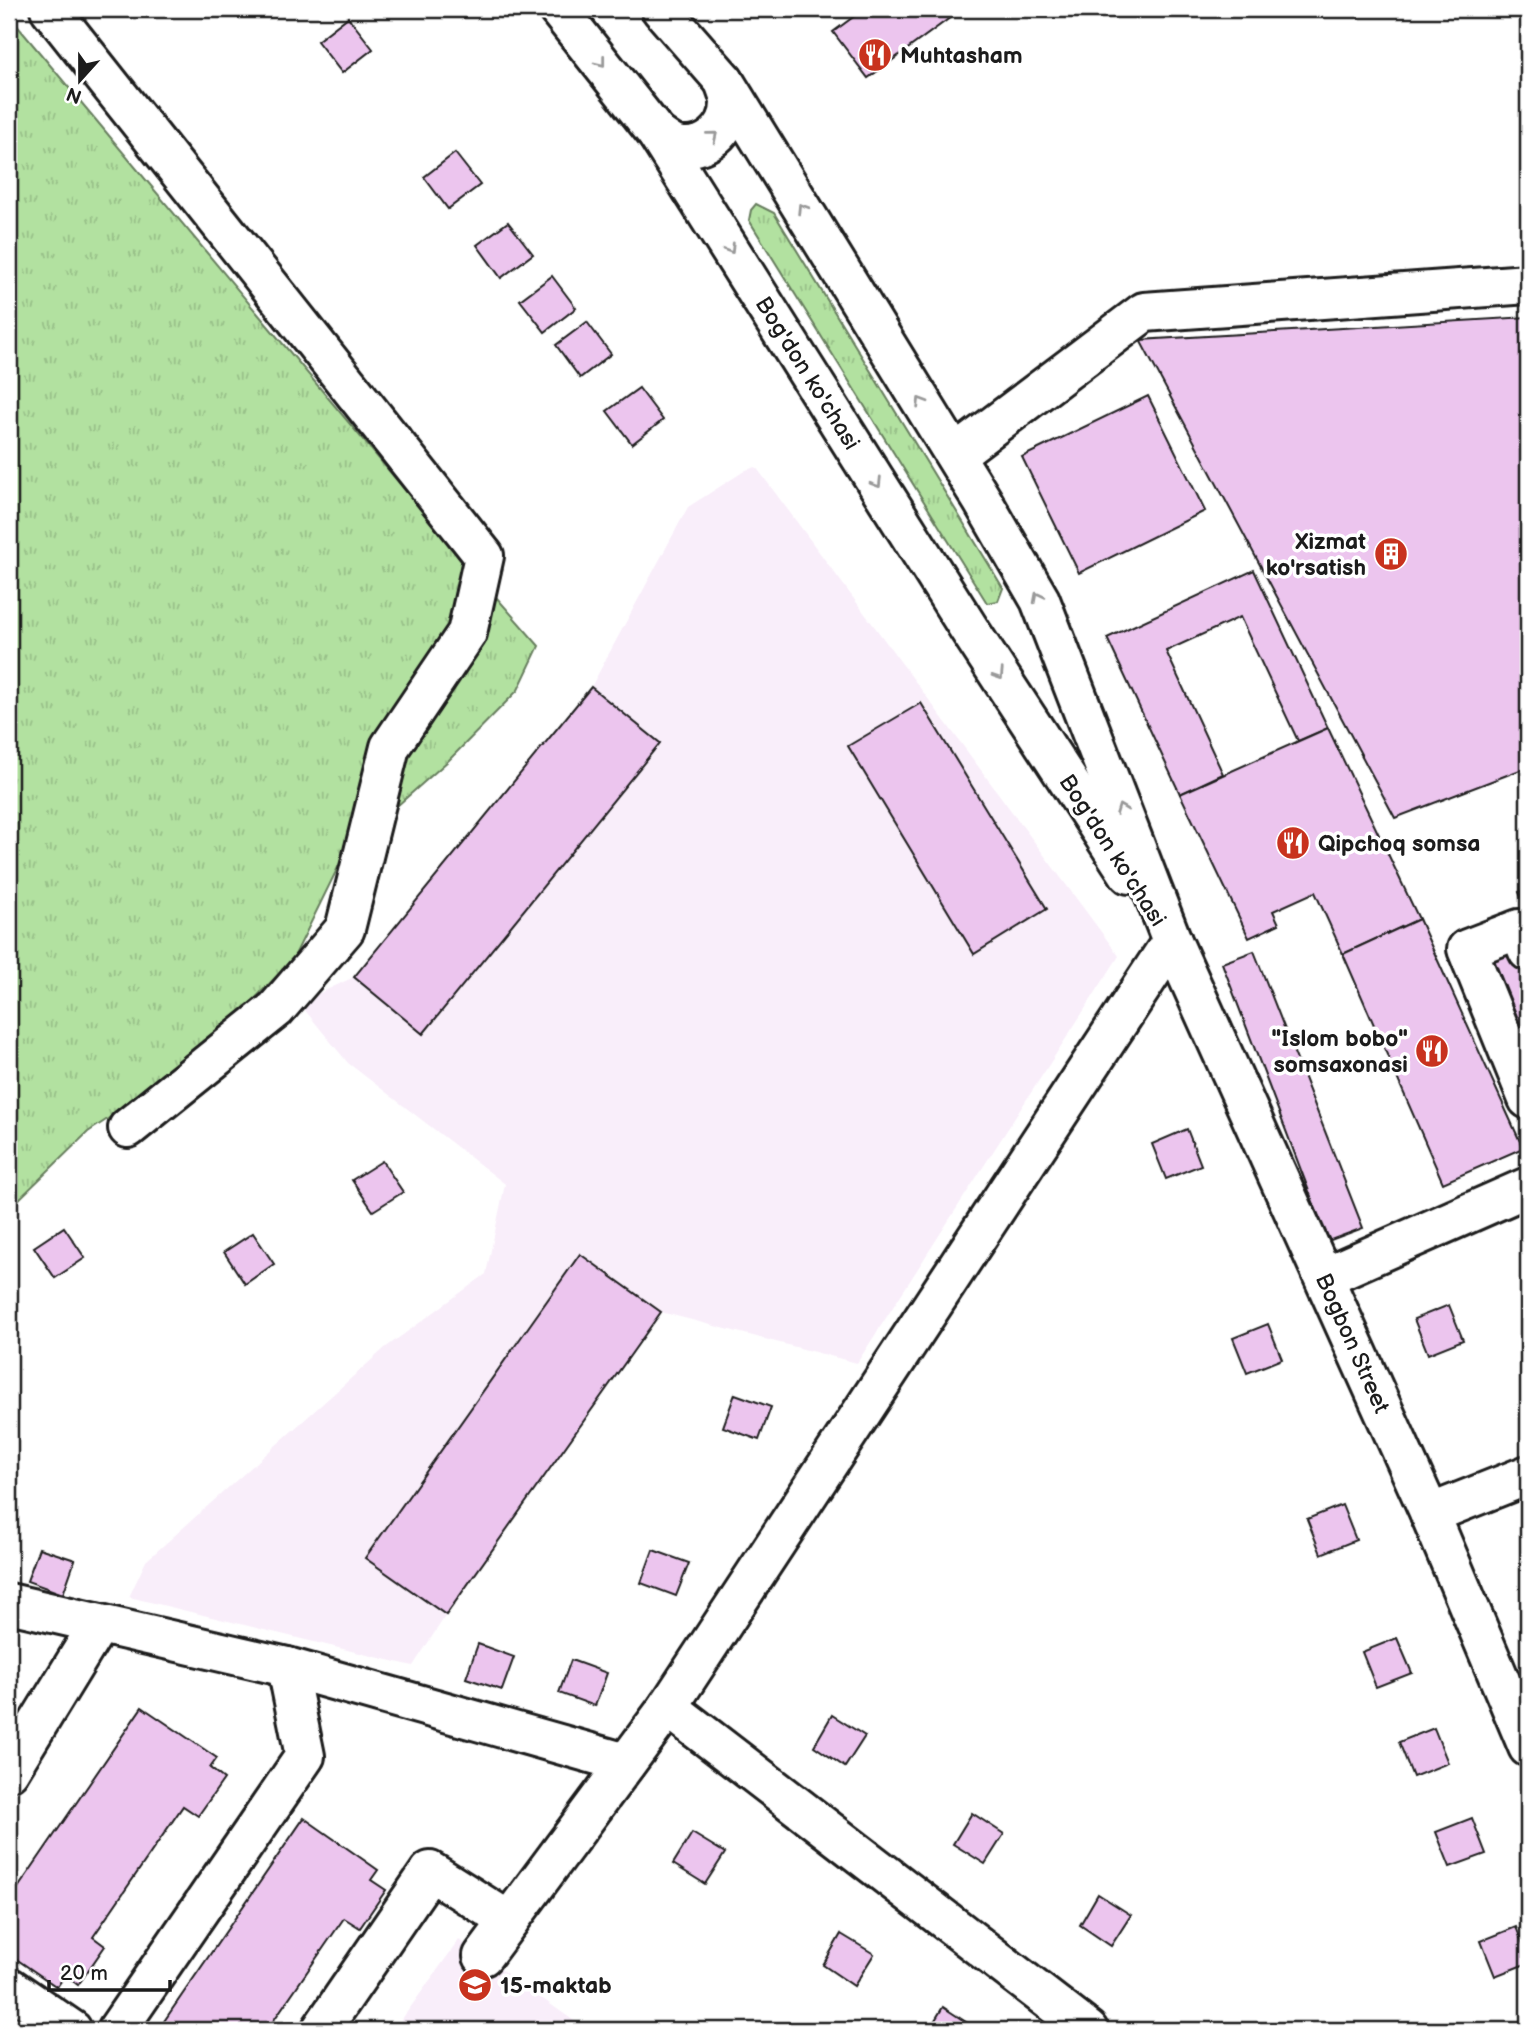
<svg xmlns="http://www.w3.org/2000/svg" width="1537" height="2039" viewBox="0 0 1537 2039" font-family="'Balsamiq Sans',sans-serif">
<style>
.built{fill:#f9eefa}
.grass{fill:url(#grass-tufts);stroke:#677e5e;stroke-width:2}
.building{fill:#ecc5ee;stroke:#1c1c1c;stroke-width:2}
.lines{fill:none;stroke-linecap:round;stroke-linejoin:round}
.minor-casing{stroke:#1c1c1c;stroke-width:44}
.major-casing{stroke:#1c1c1c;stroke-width:44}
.minor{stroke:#fff;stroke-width:38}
.major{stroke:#fff;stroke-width:38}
.oneway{stroke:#999}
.labels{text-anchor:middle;stroke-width:7;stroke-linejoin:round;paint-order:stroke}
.poi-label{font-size:23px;font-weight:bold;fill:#1c1c1c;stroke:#fff;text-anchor:start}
.street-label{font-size:23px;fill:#1c1c1c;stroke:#fff}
</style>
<defs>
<pattern id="grass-tufts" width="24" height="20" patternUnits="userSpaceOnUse" patternTransform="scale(1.75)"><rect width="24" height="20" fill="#b2e1a0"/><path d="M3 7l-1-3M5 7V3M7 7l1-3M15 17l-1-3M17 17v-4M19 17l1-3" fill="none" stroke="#98c089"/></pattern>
</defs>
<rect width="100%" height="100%" fill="#fff"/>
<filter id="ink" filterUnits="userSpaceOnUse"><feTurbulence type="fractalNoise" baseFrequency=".0143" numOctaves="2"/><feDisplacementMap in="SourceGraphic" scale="14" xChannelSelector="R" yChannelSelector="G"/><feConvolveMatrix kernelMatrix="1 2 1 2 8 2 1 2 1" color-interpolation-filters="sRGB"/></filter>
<g filter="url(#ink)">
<g class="built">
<polygon points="756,467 1119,956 857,1363 661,1312 446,1615 413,1666 129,1597 146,1561 385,1348 486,1274 505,1184 348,1063 299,1003 354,977 591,687 688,507 746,470"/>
<polygon points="459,1940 587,2030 394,2030"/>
</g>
<g class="grass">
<polygon points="9,16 461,557 539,646 518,690 449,760 346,851 293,959 243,1011 174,1075 88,1132 9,1209"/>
<polygon points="756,204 774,213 988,563 1003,588 998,601 987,603 749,220 751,210"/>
</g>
<g class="building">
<polygon points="864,9 962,9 868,78 833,32"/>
<polygon points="348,17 373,49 342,73 317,41"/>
<polygon points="455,153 480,185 448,209 424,177"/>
<polygon points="508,222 533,254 501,278 477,245"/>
<polygon points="552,276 576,308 545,332 520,300"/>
<polygon points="1528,317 1528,767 1395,818 1140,340"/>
<polygon points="587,322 611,354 580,378 556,345"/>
<polygon points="639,388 663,420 632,444 607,411"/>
<polygon points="1148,396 1205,511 1079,573 1022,457"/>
<polygon points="1254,570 1328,728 1298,741 1240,617 1166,651 1223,774 1180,794 1107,638"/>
<polygon points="591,687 660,743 423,1034 354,977"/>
<polygon points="921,703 1047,909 974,954 848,746"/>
<polygon points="1328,728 1419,919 1343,954 1315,892 1273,911 1279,924 1249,938 1180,794"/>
<polygon points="1528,888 1528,915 1519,892"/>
<polygon points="1419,919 1523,1148 1443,1183 1343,954"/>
<polygon points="1528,925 1528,1123 1454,946"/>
<polygon points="1254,951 1363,1228 1328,1241 1222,963"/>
<polygon points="1187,1129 1201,1165 1166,1179 1152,1144"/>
<polygon points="382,1161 403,1192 373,1211 352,1180"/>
<polygon points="64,1227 85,1258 55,1278 34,1247"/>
<polygon points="253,1233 274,1264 245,1284 224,1252"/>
<polygon points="580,1254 661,1312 446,1615 365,1558"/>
<polygon points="1449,1305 1463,1340 1428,1354 1414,1319"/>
<polygon points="1268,1324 1282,1359 1247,1373 1233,1338"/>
<polygon points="735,1394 771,1407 759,1440 723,1427"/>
<polygon points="1342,1505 1356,1540 1321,1554 1307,1519"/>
<polygon points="39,1548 75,1560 63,1594 27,1581"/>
<polygon points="653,1550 689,1563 676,1596 641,1583"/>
<polygon points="1397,1638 1412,1673 1376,1687 1362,1652"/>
<polygon points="478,1644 514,1657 502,1690 466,1678"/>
<polygon points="571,1660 607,1673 595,1706 559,1693"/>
<polygon points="142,1707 217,1758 210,1768 224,1779 198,1816 183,1806 93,1937 105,1946 78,1985 65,1975 57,1987 9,1954 9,1901"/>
<polygon points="832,1715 865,1736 845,1767 814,1746"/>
<polygon points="1434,1728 1448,1763 1413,1777 1399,1742"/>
<polygon points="972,1813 1004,1834 985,1864 953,1844"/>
<polygon points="304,1818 378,1870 371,1880 386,1890 360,1928 344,1918 267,2030 158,2030"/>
<polygon points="1472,1818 1486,1854 1450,1867 1436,1832"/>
<polygon points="692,1833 725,1853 705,1884 673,1864"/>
<polygon points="1098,1894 1131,1915 1111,1946 1080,1925"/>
<polygon points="1516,1927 1528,1957 1528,1963 1495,1976 1481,1941"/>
<polygon points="841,1934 874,1954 854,1986 823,1965"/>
<polygon points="943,2007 975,2028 973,2030 929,2030"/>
</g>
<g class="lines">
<g class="minor-casing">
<g id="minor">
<polyline points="50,9 484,556 467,633 390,747 345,929 276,1009 128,1128"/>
<polyline points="955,455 1144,312 1528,284"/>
<polyline points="1528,951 1519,929 1467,949 1528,1099"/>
<polyline points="1324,1277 1528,1187"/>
<polyline points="1430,1514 1528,1475"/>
<polyline points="9,1603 287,1667 626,1763"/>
<polyline points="668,1707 1088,2030"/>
<polyline points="9,1771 99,1624"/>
<polyline points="483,1956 668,1707 1172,941"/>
<polyline points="9,1987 72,2030"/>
<polyline points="117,2030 305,1756 287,1667"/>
<polyline points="321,2030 430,1871 509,1921"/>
</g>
</g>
<g class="major-casing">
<g id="major">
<polyline points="558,9 657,134 969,629 1129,874"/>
<polyline points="661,9 724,81 982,500 1040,600 1172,941 1430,1514 1528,1747"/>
<path d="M657,134C663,138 670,144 677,146C704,152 730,131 730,103C730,96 726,88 724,81"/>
</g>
</g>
<use href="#minor" class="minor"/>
<use href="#major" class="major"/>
</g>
<defs><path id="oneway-chevron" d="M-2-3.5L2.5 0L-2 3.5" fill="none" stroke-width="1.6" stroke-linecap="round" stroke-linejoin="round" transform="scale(1.75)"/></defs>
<g class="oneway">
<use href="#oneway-chevron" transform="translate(601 62) rotate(52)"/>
<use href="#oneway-chevron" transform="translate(713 136) rotate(-39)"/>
<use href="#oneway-chevron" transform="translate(802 208) rotate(-122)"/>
<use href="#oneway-chevron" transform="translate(730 249) rotate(58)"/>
<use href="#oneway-chevron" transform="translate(921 402) rotate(-122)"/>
<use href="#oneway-chevron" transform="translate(877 483) rotate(58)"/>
<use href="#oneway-chevron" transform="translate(1038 597) rotate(-117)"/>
<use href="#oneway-chevron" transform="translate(999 675) rotate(57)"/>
<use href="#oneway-chevron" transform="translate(1121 809) rotate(-111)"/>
</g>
</g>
<defs>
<g id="restaurant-disc" transform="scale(1.75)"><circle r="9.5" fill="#c8321e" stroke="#fff"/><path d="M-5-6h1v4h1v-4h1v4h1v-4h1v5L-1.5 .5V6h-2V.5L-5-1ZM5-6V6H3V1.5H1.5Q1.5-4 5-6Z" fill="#fff"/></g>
<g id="building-disc" transform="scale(1.75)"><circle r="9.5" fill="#c8321e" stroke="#fff"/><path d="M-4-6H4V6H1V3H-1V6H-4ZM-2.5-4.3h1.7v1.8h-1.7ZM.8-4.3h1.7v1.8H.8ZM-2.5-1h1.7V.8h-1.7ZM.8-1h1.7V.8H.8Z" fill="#fff"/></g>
<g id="school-disc" transform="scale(1.75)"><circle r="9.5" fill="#c8321e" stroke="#fff"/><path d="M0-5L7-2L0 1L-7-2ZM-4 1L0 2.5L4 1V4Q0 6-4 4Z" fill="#fff"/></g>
</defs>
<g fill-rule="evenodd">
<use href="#restaurant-disc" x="875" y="55"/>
<use href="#building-disc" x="1391" y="554"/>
<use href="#restaurant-disc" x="1293" y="843"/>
<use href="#restaurant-disc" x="1432" y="1051"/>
<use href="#school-disc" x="475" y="1985"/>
</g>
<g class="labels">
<g class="poi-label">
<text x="900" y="63">Muhtasham</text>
<text x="1366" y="549" text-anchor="end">Xizmat<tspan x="1366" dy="26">ko'rsatish</tspan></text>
<text x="1318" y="851">Qipchoq somsa</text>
<text x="1408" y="1046" text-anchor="end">"Islom bobo"<tspan x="1408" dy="26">somsaxonasi</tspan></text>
<text x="500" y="1993">15-maktab</text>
</g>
<g class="street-label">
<text transform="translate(808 373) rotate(58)" y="8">Bog'don ko'chasi</text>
<text transform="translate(1113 850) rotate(57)" y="8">Bog'don ko'chasi</text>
<text transform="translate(1353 1343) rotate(66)" y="8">Bogbon Street</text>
</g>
</g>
<rect width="1537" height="2039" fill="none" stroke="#fff" stroke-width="35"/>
<rect x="18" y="18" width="1502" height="2004" fill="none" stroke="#1c1c1c" stroke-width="2.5" filter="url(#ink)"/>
<g transform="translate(80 80) rotate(201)" stroke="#ffffff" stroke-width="5" paint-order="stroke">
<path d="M0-5L12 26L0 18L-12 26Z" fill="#1c1c1c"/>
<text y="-10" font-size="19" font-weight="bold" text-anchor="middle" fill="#1c1c1c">N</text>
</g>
<path d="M49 1980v10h121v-10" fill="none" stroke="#1c1c1c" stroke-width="3.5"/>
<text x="60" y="1980" font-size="21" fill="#1c1c1c" stroke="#ffffff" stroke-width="5" paint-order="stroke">20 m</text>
</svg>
